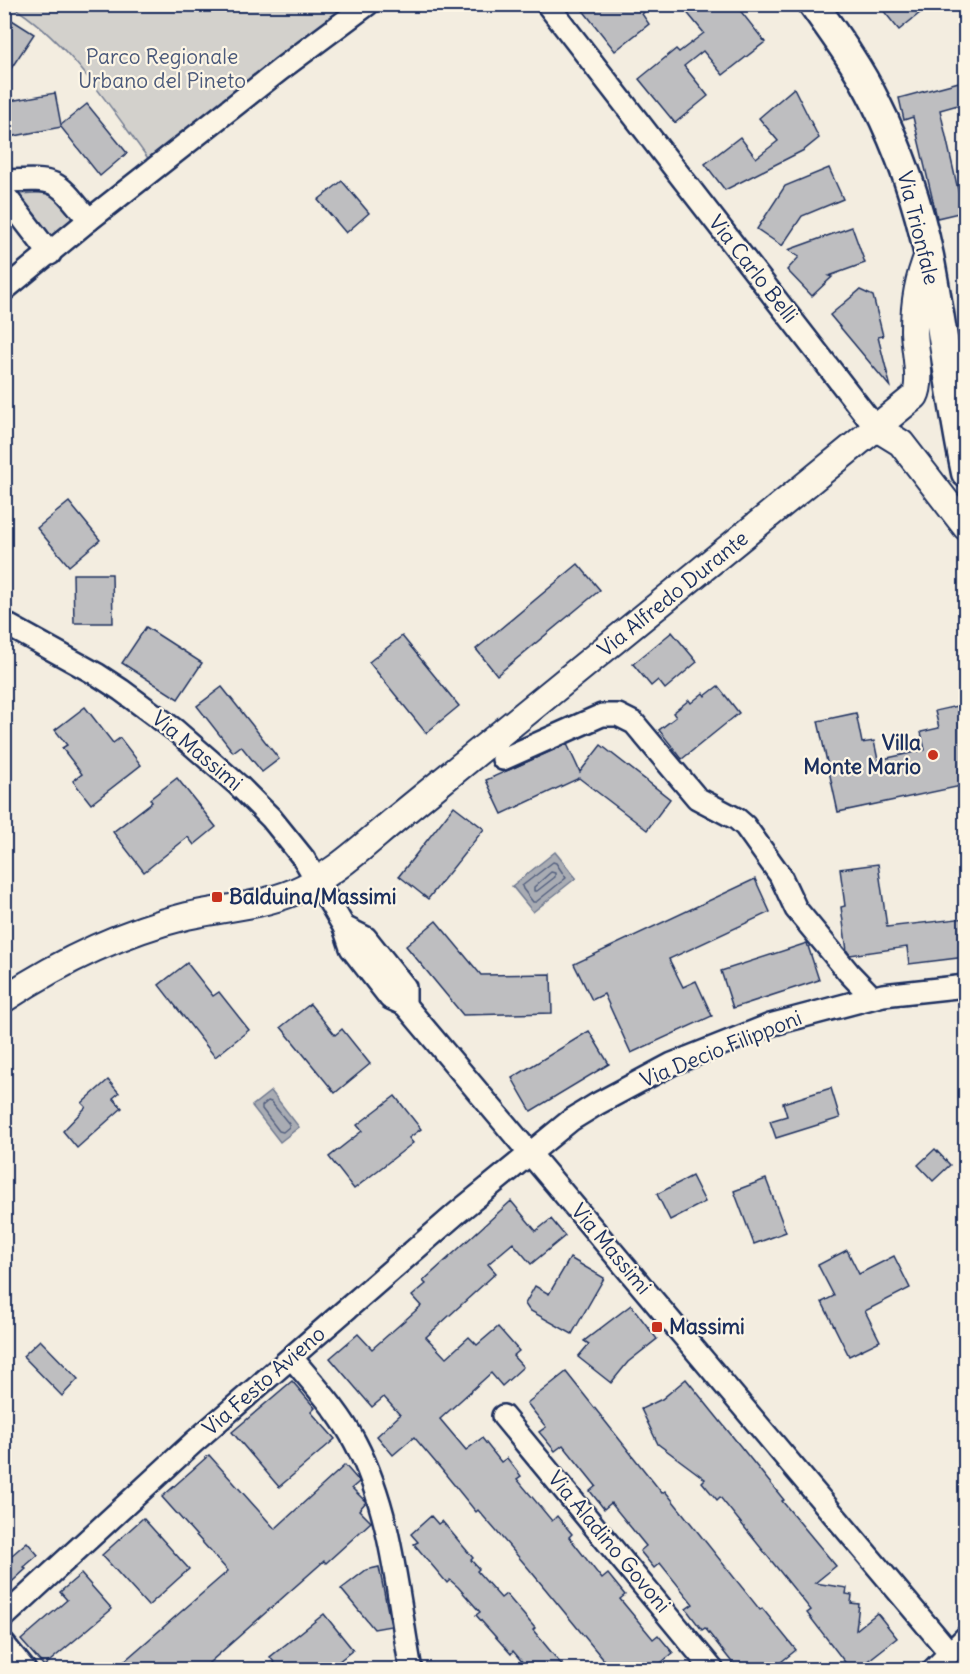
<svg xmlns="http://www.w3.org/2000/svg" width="970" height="1674" viewBox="0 0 970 1674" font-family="Delius,sans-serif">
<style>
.green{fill:#d3d1cc;stroke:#778095;stroke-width:1.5}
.water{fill:#a9acb3;stroke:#707a91;stroke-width:1.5}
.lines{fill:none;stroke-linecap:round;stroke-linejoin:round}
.shore{stroke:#546180;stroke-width:1.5}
.building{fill:#bebec0;stroke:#1b2f5e;stroke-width:1.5}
.minor-casing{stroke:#1b2f5e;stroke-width:26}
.tertiary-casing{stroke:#1b2f5e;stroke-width:30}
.secondary-casing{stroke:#1b2f5e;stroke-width:33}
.minor{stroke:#fcf5e5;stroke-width:21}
.tertiary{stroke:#fcf5e5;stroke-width:26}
.secondary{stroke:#fcf5e5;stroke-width:28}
.poi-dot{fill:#c8321e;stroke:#fcf5e5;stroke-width:2}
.labels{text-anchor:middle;stroke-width:4.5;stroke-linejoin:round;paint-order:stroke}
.park-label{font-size:21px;fill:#49587a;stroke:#fcf5e5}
.street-label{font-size:21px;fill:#1b2f5e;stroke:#fcf5e5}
.poi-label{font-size:21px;font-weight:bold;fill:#1b2f5e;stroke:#fcf5e5;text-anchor:start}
</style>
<rect width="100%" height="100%" fill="#f3ede0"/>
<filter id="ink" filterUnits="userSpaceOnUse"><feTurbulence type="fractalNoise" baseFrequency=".0167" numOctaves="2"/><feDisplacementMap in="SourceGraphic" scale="12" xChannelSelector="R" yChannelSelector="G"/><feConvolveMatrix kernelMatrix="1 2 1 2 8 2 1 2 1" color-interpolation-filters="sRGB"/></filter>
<g filter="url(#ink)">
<g class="green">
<path d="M10,5H352L150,161C110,107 68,40 10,5Z"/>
<polygon points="47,192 60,199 72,215 70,223 51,239 17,198 21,194"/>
</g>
<g class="water">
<polygon points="555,852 576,878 533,912 512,886"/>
<polygon points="271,1091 299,1127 280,1142 252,1106"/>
</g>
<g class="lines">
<g class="shore">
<polygon points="553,862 556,863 566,878 536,902 533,902 523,889 522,886"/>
<polygon points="551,872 555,873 555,877 537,891 534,891 534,887"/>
<polygon points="268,1101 271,1102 289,1124 289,1127 283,1132 279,1131 262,1109 262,1106"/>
</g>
</g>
<g class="building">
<polygon points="578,4 654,4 642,14 649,24 615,51"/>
<polygon points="680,4 735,4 765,42 723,75 703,51 684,66 708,96 675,123 639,79 676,49 679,52 704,33"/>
<polygon points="878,4 931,4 899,30"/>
<polygon points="4,15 34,34 4,79"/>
<polygon points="959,82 965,103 940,110 963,212 937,218 913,117 904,120 899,98"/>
<polygon points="794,88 819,138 804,150 725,190 705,164 740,137 756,158 778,141 759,118"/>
<polygon points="55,93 61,125 87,104 127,153 100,176 61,127 4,138 4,102"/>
<polygon points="829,168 843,199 802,216 782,246 757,229 785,186"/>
<polygon points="342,181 369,213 346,233 318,200"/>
<polygon points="852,227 865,263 829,276 832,277 812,296 787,270 799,257 788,250"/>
<polygon points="860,290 873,296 883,336 878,337 891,388 830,315"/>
<polygon points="69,502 100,540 69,566 37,528"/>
<polygon points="578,564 600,590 497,675 476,649"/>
<polygon points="73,574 112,574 113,623 74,623"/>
<polygon points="146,627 202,663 178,699 122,663"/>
<polygon points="672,632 697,662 665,689 658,680 651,686 633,664"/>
<polygon points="402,636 459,706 426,733 369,662"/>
<polygon points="718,686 739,713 682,759 659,730 676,717 673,713 689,700 691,703 703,693 705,696"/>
<polygon points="222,687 279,759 262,772 241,746 233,752 197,706"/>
<polygon points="962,705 966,721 966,785 838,812 818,721 856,713 862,743 874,741 878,760 925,750 921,732 939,728 935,711"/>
<polygon points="85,707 113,743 120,738 141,765 91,804 73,781 82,774 62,748 67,745 55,730"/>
<polygon points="567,744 580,772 601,745 670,799 647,830 579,778 502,814 486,780"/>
<polygon points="177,778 216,827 194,845 188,837 144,872 113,832 152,802 150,799"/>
<polygon points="454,806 484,829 428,899 399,876"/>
<polygon points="878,864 887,927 966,918 966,957 909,964 907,947 850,955 847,951 841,907 845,906 840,869"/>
<polygon points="755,879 770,912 669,959 683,987 696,981 712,1016 631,1053 604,994 592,1000 574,964"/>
<polygon points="436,921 481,975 551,974 552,1013 463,1015 406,946"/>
<polygon points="807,943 819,980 733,1008 721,971"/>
<polygon points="187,963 213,996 219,992 249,1030 215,1057 159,985"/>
<polygon points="310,1004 335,1035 342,1029 370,1064 335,1093 281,1027"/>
<polygon points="589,1031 609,1064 531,1111 512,1078"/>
<polygon points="108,1080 119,1093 113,1098 122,1108 77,1148 63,1131 86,1107 82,1103"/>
<polygon points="831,1088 840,1118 776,1138 770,1121 787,1116 783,1103"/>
<polygon points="395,1096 421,1129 409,1138 413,1143 354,1189 329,1157 362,1131 357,1125"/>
<polygon points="935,1149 950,1165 933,1181 918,1165"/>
<polygon points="692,1176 705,1202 670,1220 657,1194"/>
<polygon points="766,1179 786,1232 754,1244 734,1191"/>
<polygon points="511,1201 536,1231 551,1219 565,1236 531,1264 513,1243 488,1264 496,1273 426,1337 446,1358 469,1337 477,1345 498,1327 519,1351 513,1356 523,1367 502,1386 491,1373 440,1419 466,1450 482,1438 501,1462 507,1458 521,1476 517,1479 552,1521 557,1516 572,1534 569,1537 602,1579 608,1574 625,1595 620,1599 653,1639 658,1635 673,1653 652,1670 612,1670 529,1569 478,1510 476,1512 442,1470 414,1437 393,1455 377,1436 400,1415 384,1397 372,1407 330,1358 358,1334 372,1349 421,1306 412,1296 426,1284 423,1281"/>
<polygon points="847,1250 859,1274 894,1256 910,1288 865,1311 880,1341 849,1356 822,1302 834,1296 818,1265"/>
<polygon points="570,1258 604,1278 572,1334 529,1310 525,1304 535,1286 549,1294"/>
<polygon points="631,1305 657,1339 628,1362 611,1383 578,1357 589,1344 584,1341"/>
<polygon points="40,1340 78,1379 62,1396 23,1356"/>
<polygon points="566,1372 662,1493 665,1491 760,1610 762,1608 796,1650 771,1670 738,1670 705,1628 702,1630 686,1609 693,1604 660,1563 654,1568 640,1551 646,1546 611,1503 604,1509 590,1491 596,1486 563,1445 555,1451 539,1432 546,1427 527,1403"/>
<polygon points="686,1379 784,1500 782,1501 836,1566 815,1583 847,1588 846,1594 852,1595 851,1603 859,1604 856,1630 877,1613 897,1638 856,1670 851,1670 807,1613 811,1610 720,1497 717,1500 702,1482 705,1479 658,1444 641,1409 662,1399"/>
<polygon points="292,1381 315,1408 311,1412 335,1439 279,1487 232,1432"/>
<polygon points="209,1455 275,1529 345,1465 358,1480 359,1482 352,1488 366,1502 359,1510 371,1522 326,1563 324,1561 201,1670 114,1670 228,1571 162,1497"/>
<polygon points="431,1516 438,1524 442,1521 473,1558 471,1560 479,1569 477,1571 501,1598 506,1594 535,1628 533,1630 566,1670 529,1670 513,1651 511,1654 476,1615 480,1612 458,1587 450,1580 447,1583 414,1544 418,1542 411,1534"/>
<polygon points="143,1518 189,1569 148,1606 102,1555"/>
<polygon points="27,1542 38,1555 24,1567 26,1569 4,1589 4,1562"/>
<polygon points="379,1567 391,1626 374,1629 341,1589 366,1570"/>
<polygon points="81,1574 112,1609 44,1666 21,1640 67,1600 60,1592"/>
<polygon points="324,1614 353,1650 328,1670 280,1670 270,1657"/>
</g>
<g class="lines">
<g class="minor-casing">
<g id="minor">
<polyline points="547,4 875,427"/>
<path d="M4,181C59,179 55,178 89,220"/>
<polyline points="4,194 50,254"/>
<polyline points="4,290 89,220 281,69 368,4"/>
<polyline points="4,623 98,675 121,690 175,730 238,785 271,818 304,859 344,927 351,948 390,998 405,1005 950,1653"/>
<polyline points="503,759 602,715 618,715 634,723 697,798 737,819 745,826 780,875 796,909 849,973 872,997"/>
<polyline points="344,927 366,938 405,987 405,1005"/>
<path d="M292,1358C314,1385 339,1411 355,1442C392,1512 397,1594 411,1670"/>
<polyline points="503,1416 713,1670"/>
<polyline points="4,1617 194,1442 457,1213 571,1120 597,1104 672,1064 770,1025 883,995 966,986"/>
<polyline points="4,1644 25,1670"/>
<polyline points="933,1670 966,1637"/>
</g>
</g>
<g class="tertiary-casing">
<g id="tertiary">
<polyline points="875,427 901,443 966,527"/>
<path d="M4,999C60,962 122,932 187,916C222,908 260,906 294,892C333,876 365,844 397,818L915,396C923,381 914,348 914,330C914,303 918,279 928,255"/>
</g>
</g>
<g class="secondary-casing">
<path id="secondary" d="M813,4C835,35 858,66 875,101C899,149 918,202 929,256C943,328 951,401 966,473"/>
</g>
<use href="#minor" class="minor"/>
<use href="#tertiary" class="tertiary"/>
<use href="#secondary" class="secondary"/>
</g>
</g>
<g class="poi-dot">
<circle cx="933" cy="755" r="6"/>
<rect x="211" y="891" width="12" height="12" rx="3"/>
<rect x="651" y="1321" width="12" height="12" rx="3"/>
</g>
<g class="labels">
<g class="park-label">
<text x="162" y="64">Parco Regionale<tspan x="162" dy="24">Urbano del Pineto</tspan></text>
</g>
<g class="street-label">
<text transform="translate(918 228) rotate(76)" y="7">Via Trionfale</text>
<text transform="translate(753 269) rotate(52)" y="7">Via Carlo Belli</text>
<text transform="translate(673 594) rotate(-39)" y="7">Via Alfredo Durante</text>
<text transform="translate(197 751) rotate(40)" y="7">Via Massimi</text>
<text transform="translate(721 1049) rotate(-22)" y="7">Via Decio Filipponi</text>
<text transform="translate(611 1249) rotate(50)" y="7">Via Massimi</text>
<text transform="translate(264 1381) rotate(-41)" y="7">Via Festo Avieno</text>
<text transform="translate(609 1542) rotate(50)" y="7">Via Aladino Govoni</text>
</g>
<g class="poi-label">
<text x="921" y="750" text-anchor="end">Villa<tspan x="921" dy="24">Monte Mario</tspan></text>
<text x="229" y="904">Balduina/Massimi</text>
<text x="669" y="1334">Massimi</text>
</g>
</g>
<rect width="970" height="1674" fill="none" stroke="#fcf5e5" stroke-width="24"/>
<rect x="12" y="12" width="946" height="1650" fill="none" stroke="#1b2f5e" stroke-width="2" filter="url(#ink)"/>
</svg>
